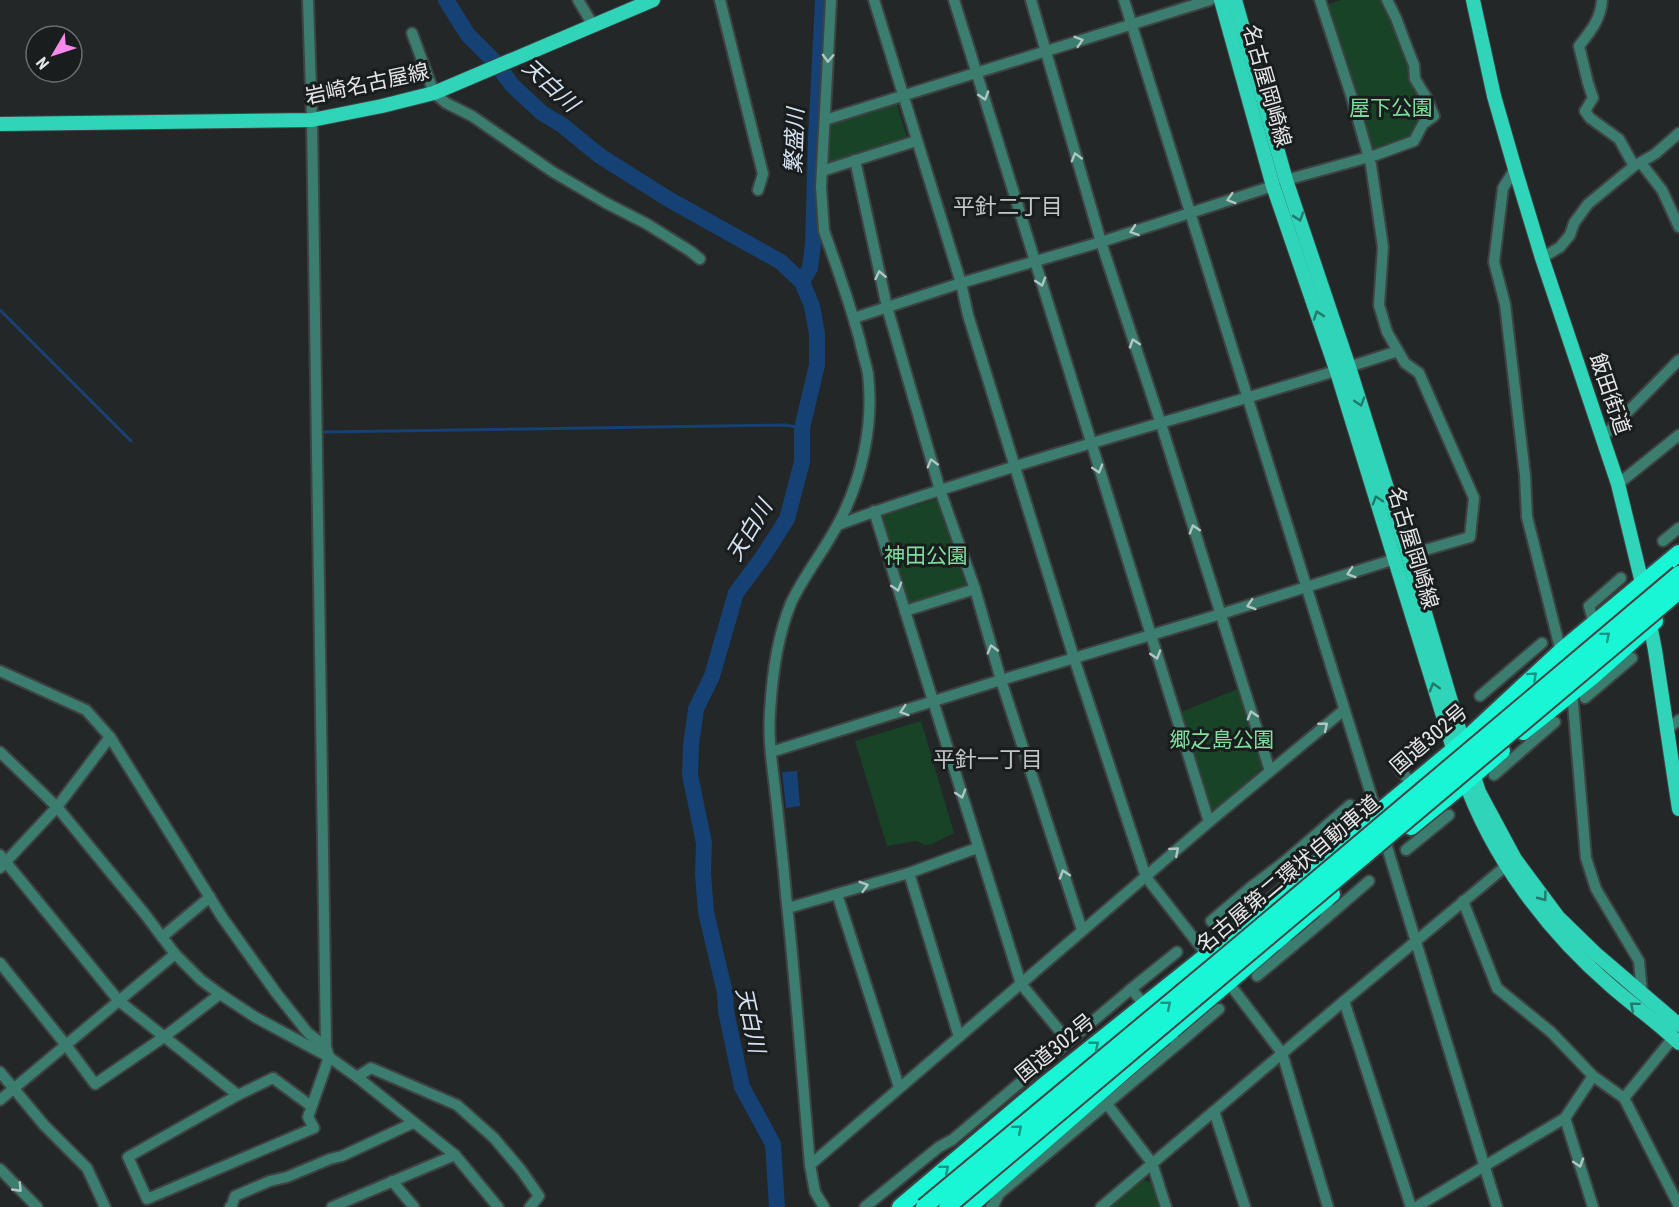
<svg xmlns="http://www.w3.org/2000/svg" width="1679" height="1207" viewBox="0 0 1679 1207" font-family="'Roboto Condensed','Noto Sans JP',sans-serif">
<style>
.green{fill:#184327}
.water{fill:#164174}
.lines{fill:none;stroke-linecap:round;stroke-linejoin:round}
.stream{stroke:#164174;stroke-width:3}
.river{stroke:#164174;stroke-width:16}
.minor-casing{stroke:#3e4242;stroke-width:14}
.major-casing{stroke:#3e4242;stroke-width:16}
.highway-casing{stroke:#3e4242;stroke-width:20}
.minor{stroke:#3b7d6f;stroke-width:10}
.major{stroke:#30d4b8;stroke-width:14}
.highway{stroke:#19f6d5;stroke-width:16}
.highway-bridge-casing{stroke:#3e4242;stroke-width:20;stroke-linecap:butt}
.highway-bridge{stroke:#19f6d5;stroke-width:16}
.oneway{stroke:#b1c6c2}
.oneway2{stroke:#25786b}
.oneway3{stroke:#199483}
.labels{text-anchor:middle;stroke-width:6;stroke-linejoin:round;paint-order:stroke}
.street-label{font-size:21px;fill:#e4e6e6;stroke:#1a1d1e}
.park-label{font-size:21px;fill:#80dd9d;stroke:#1a1d1e}
.water-label{font-size:22px;font-style:italic;fill:#d5e2f2;stroke:#1a1d1e}
.neighbourhood-label{font-size:22px;fill:#c2c7c8;stroke:#1a1d1e}
</style>
<rect width="100%" height="100%" fill="#232727"/>
<g class="green">
<polygon points="1341,0 1384,0 1430,115 1413,139 1375,152 1370,148 1327,7 1329,4"/>
<polygon points="893,103 897,105 907,137 905,141 831,164 825,159 829,123"/>
<polygon points="940,498 967,587 908,605 882,516"/>
<polygon points="1240,688 1262,768 1210,816 1181,712"/>
<polygon points="921,721 954,833 932,844 925,845 916,841 887,846 855,741"/>
<polygon points="1142,1179 1152,1183 1160,1207 1109,1207"/>
</g>
<polygon class="water" points="797,771 800,806 786,808 782,772"/>
<g class="lines">
<g class="stream">
<polyline points="0,310 131,441"/>
<polyline points="325,432 786,425 802,428"/>
</g>
<g class="river">
<polyline points="446,0 468,35 495,62 512,85 542,113 562,125 600,156 670,200 781,262 802,282 812,306 817,334 817,365 802,428 802,462 787,519 762,558 736,593 712,676 696,709 691,745 690,775 704,843 703,874 706,912 725,993 726,1011 742,1087 773,1144 777,1207"/>
<polyline points="802,282 810,268 813,244 816,140 823,0"/>
</g>
<g class="minor-casing">
<g id="minor">
<polyline points="308,0 312,120 326,1047 329,1057 308,1117 314,1128 147,1199 128,1157 238,1095 273,1078 311,1106"/>
<polyline points="578,0 593,25"/>
<polyline points="720,0 763,174 758,190"/>
<polyline points="874,0 961,283 968,315 1074,658 1146,877 1210,959"/>
<polyline points="954,0 1209,822"/>
<polyline points="1031,0 1101,242 1161,424 1270,771"/>
<polyline points="1124,0 1378,817"/>
<polyline points="1320,0 1351,95 1371,165 1383,247 1379,305 1387,332 1398,351 1405,363 1419,373 1474,498 1470,537 1408,555"/>
<path d="M1602,0C1601,19 1590,32 1579,46L1588,83L1593,98L1585,111L1590,118L1619,139L1634,166"/>
<polyline points="412,33 434,93 446,103 472,116 553,172 606,203 647,224 690,251 700,259"/>
<polyline points="825,120 1210,0"/>
<polyline points="855,160 887,307 940,490 975,589 1001,680 1082,930"/>
<polyline points="1641,163 1662,190 1679,227"/>
<polyline points="1515,169 1503,188 1494,262 1505,304 1525,475 1527,517 1562,656"/>
<polyline points="822,171 916,141"/>
<polyline points="1286,180 1376,155 1414,141 1423,124 1434,116 1426,97 1415,79 1414,65 1408,50 1396,18 1387,0"/>
<polyline points="1542,258 1560,247 1570,235 1574,223 1588,204 1634,166 1655,154 1679,133"/>
<polyline points="854,318 961,283 1101,242 1273,186"/>
<polyline points="1602,438 1679,360"/>
<polyline points="1618,484 1679,435"/>
<polyline points="874,511 1021,984 1068,1041"/>
<path d="M838,525C890,505 944,489 997,472C1130,430 1265,395 1398,351"/>
<polyline points="1663,541 1679,528"/>
<polyline points="905,611 975,589"/>
<polyline points="1594,623 1589,606 1621,578"/>
<polyline points="0,671 86,710 110,737 222,917 277,994 308,1033 326,1047"/>
<polyline points="1572,691 1586,858 1596,889 1639,961 1642,993"/>
<polyline points="1480,696 1542,643"/>
<polyline points="1585,698 1632,658"/>
<polyline points="1666,730 1679,720"/>
<polyline points="0,752 57,807 144,913 175,954 201,980 220,994 255,1017 329,1057 357,1077 455,1155 498,1207"/>
<polyline points="771,752 1001,680 1221,614 1395,559"/>
<polyline points="1494,775 1555,722"/>
<polyline points="1412,784 1397,766 1428,740"/>
<polyline points="1383,834 1497,1207"/>
<polyline points="1406,850 1449,815"/>
<polyline points="0,855 119,1001 238,1095"/>
<polyline points="1284,862 1350,805"/>
<polyline points="0,868 57,807 110,737"/>
<polyline points="909,873 959,1037"/>
<polyline points="837,894 899,1087"/>
<polyline points="1463,901 1497,988 1551,1032 1593,1076"/>
<polyline points="788,908 909,873 977,848"/>
<polyline points="1325,919 1369,881"/>
<polyline points="1211,921 1251,887"/>
<polyline points="1248,921 1251,887 1284,862 1314,866"/>
<polyline points="162,937 210,897"/>
<polyline points="1274,944 1293,946 1325,919 1330,895"/>
<polyline points="0,963 66,1045 95,1084 164,1037 220,994"/>
<polyline points="1257,976 1293,946"/>
<polyline points="1225,978 1282,1053 1328,1207"/>
<polyline points="1131,989 1177,952"/>
<polyline points="1344,1001 1411,1207"/>
<polyline points="1178,1044 1219,1009"/>
<polyline points="0,1072 44,1125 87,1168 105,1207"/>
<polyline points="357,1077 371,1068 457,1105 494,1138 521,1170 539,1196 530,1207"/>
<polyline points="1624,1098 1673,1038"/>
<polyline points="0,1100 175,954"/>
<polyline points="1107,1104 1152,1163 1166,1207"/>
<polyline points="1214,1111 1245,1207"/>
<polyline points="1565,1118 1593,1207"/>
<polyline points="810,1165 1209,822 1344,710"/>
<polyline points="0,1169 37,1207"/>
<polyline points="392,1181 414,1207"/>
<polyline points="230,1207 232,1205 235,1196 270,1181 287,1177 330,1159 342,1156 413,1123"/>
<polyline points="332,1207 455,1155"/>
<path d="M824,1207L815,1192L810,1165C802,1075 796,985 786,895C783,860 779,825 775,789C772,764 768,738 770,712C772,676 777,637 791,603C804,575 824,551 838,524C862,480 874,424 868,374C866,363 862,352 860,341C850,304 837,267 824,231L821,187L831,0"/>
<polyline points="865,1207 939,1147 952,1140 1131,989 1145,1005"/>
<polyline points="991,1207 994,1204 999,1194 1178,1044 1169,1033"/>
<polyline points="1101,1207 1344,1001 1506,866"/>
<polyline points="1416,1207 1565,1118 1593,1076 1624,1098 1679,1206"/>
</g>
</g>
<g class="major-casing">
<g id="major">
<polyline points="1221,0 1273,186 1337,372 1456,758"/>
<polyline points="1235,0 1286,180 1349,367 1408,555 1465,749"/>
<polyline points="1473,0 1494,96 1515,169 1542,258 1618,484 1644,591"/>
<polyline points="0,124 312,120 382,106 434,93 653,0"/>
<polyline points="1649,619 1655,650 1679,809"/>
<polyline points="1471,768 1479,792 1515,859 1558,917 1595,953 1679,1025"/>
<path d="M1463,776C1492,858 1547,931 1612,987C1634,1006 1658,1023 1679,1043"/>
</g>
</g>
<g class="highway-casing">
<g id="highway">
<polyline points="1523,732 1592,677 1655,621"/>
<polyline points="1411,827 1465,783 1502,751"/>
<polyline points="900,1207 1042,1087 1207,955 1463,742 1561,651 1679,553"/>
<polyline points="969,1207 1129,1067 1332,894"/>
</g>
</g>
<use href="#minor" class="minor"/>
<use href="#major" class="major"/>
<use href="#highway" class="highway"/>
<g class="highway-bridge-casing">
<g id="highway-bridge">
<polyline points="924,1207 1226,956 1679,574"/>
<polyline points="947,1207 1679,591"/>
</g>
</g>
<use href="#highway-bridge" class="highway-bridge"/>
</g>
<defs><path id="oneway-chevron" d="M-2-3.5L2.5 0L-2 3.5" fill="none" stroke-width="1.6" stroke-linecap="round" stroke-linejoin="round" transform="scale(1.5)"/></defs>
<g class="oneway">
<use href="#oneway-chevron" transform="translate(1079 41) rotate(-17)"/>
<use href="#oneway-chevron" transform="translate(828 58) rotate(93)"/>
<use href="#oneway-chevron" transform="translate(984 96) rotate(73)"/>
<use href="#oneway-chevron" transform="translate(1076 157) rotate(-106)"/>
<use href="#oneway-chevron" transform="translate(1231 199) rotate(163)"/>
<use href="#oneway-chevron" transform="translate(1134 231) rotate(161)"/>
<use href="#oneway-chevron" transform="translate(880 275) rotate(-102)"/>
<use href="#oneway-chevron" transform="translate(1041 282) rotate(73)"/>
<use href="#oneway-chevron" transform="translate(1134 343) rotate(-108)"/>
<use href="#oneway-chevron" transform="translate(932 463) rotate(-106)"/>
<use href="#oneway-chevron" transform="translate(1098 469) rotate(73)"/>
<use href="#oneway-chevron" transform="translate(1194 529) rotate(-107)"/>
<use href="#oneway-chevron" transform="translate(1351 573) rotate(162)"/>
<use href="#oneway-chevron" transform="translate(897 587) rotate(73)"/>
<use href="#oneway-chevron" transform="translate(1251 605) rotate(162)"/>
<use href="#oneway-chevron" transform="translate(992 649) rotate(-106)"/>
<use href="#oneway-chevron" transform="translate(1156 655) rotate(73)"/>
<use href="#oneway-chevron" transform="translate(904 711) rotate(163)"/>
<use href="#oneway-chevron" transform="translate(1252 715) rotate(-107)"/>
<use href="#oneway-chevron" transform="translate(1324 726) rotate(-39)"/>
<use href="#oneway-chevron" transform="translate(961 794) rotate(73)"/>
<use href="#oneway-chevron" transform="translate(1175 851) rotate(-41)"/>
<use href="#oneway-chevron" transform="translate(1064 874) rotate(-108)"/>
<use href="#oneway-chevron" transform="translate(864 886) rotate(-16)"/>
<use href="#oneway-chevron" transform="translate(1579 1163) rotate(72)"/>
<use href="#oneway-chevron" transform="translate(18 1188) rotate(46)"/>
</g>
<g class="oneway2">
<use href="#oneway-chevron" transform="translate(1299 217) rotate(71)"/>
<use href="#oneway-chevron" transform="translate(1318 315) rotate(-109)"/>
<use href="#oneway-chevron" transform="translate(1360 402) rotate(73)"/>
<use href="#oneway-chevron" transform="translate(1377 500) rotate(-107)"/>
<use href="#oneway-chevron" transform="translate(1434 687) rotate(-107)"/>
<use href="#oneway-chevron" transform="translate(1543 897) rotate(53)"/>
<use href="#oneway-chevron" transform="translate(1634 1006) rotate(-140)"/>
</g>
<g class="oneway3">
<use href="#oneway-chevron" transform="translate(1606 636) rotate(-40)"/>
<use href="#oneway-chevron" transform="translate(1533 676) rotate(-42)"/>
<use href="#oneway-chevron" transform="translate(1167 1005) rotate(-40)"/>
<use href="#oneway-chevron" transform="translate(1095 1045) rotate(-39)"/>
<use href="#oneway-chevron" transform="translate(1018 1129) rotate(-40)"/>
<use href="#oneway-chevron" transform="translate(945 1169) rotate(-40)"/>
</g>
<g class="labels">
<g class="street-label">
<text transform="translate(367 84) rotate(-12)" y="7">岩崎名古屋線</text>
<text transform="translate(1267 86) rotate(74)" y="7">名古屋岡崎線</text>
<text transform="translate(1610 394) rotate(71)" y="7">飯田街道</text>
<text transform="translate(1413 548) rotate(73)" y="7">名古屋岡崎線</text>
<text transform="translate(1429 739) rotate(-41)" y="7">国道302号</text>
<text transform="translate(1288 874) rotate(-40)" y="7">名古屋第二環状自動車道</text>
<text transform="translate(1055 1048) rotate(-39)" y="7">国道302号</text>
</g>
<g class="park-label">
<text x="1391" y="115">屋下公園</text>
<text x="926" y="563">神田公園</text>
<text x="1222" y="747">郷之島公園</text>
</g>
<g class="water-label">
<text transform="translate(551 85) rotate(42)" y="8">天白川</text>
<text transform="translate(794 141) rotate(-88)" y="8">繁盛川</text>
<text transform="translate(749 530) rotate(-59)" y="8">天白川</text>
<text transform="translate(751 1020) rotate(78)" y="8">天白川</text>
</g>
<g class="neighbourhood-label">
<text x="1008" y="214">平針二丁目</text>
<text x="988" y="767">平針一丁目</text>
</g>
</g>
<g transform="translate(54 54) rotate(231)"><circle r="28" fill="#1a1d1e" stroke="#6b6d6e" stroke-width="1.5"/>
<path d="M0-4.5L10 22L0 15L-10 22Z" fill="#f788ec"/>
<text y="-9" font-size="16" font-weight="bold" text-anchor="middle" fill="#e4e6e6">N</text>
</g>
</svg>
